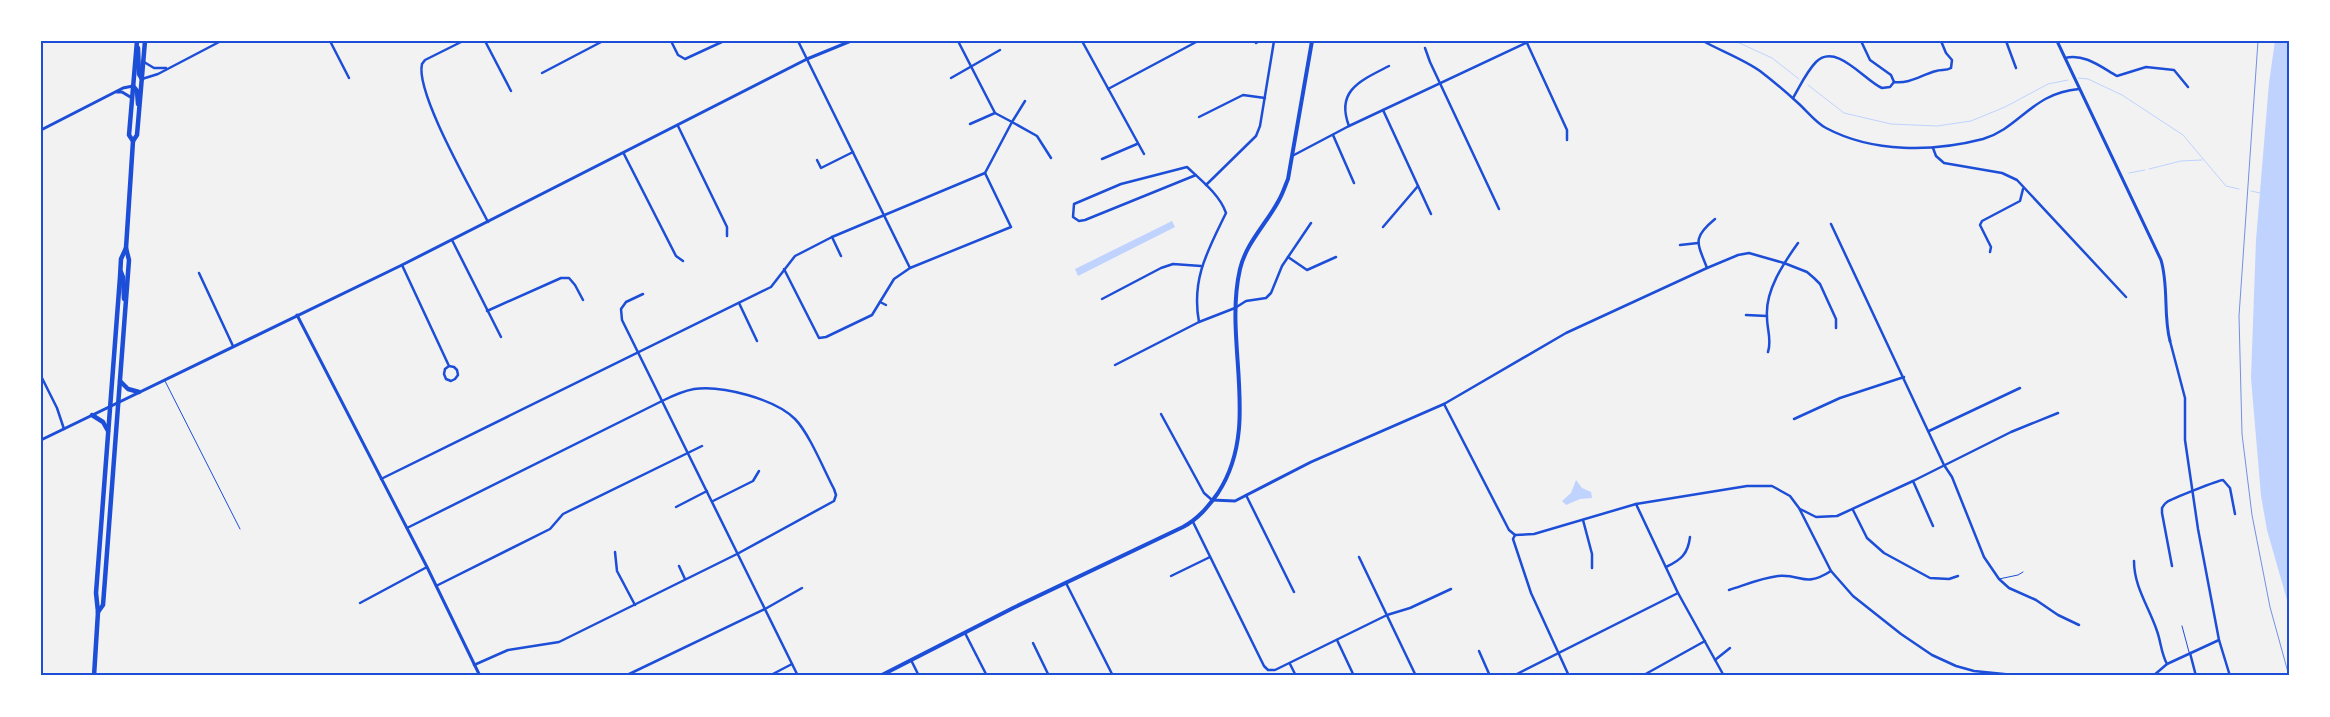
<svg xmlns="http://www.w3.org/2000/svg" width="2330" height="717" viewBox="0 0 2330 717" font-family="Cabin,sans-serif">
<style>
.water{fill:#bfd3fe}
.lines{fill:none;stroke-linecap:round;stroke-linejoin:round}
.stream{stroke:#bfd3fe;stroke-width:1}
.service{stroke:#1d4ed8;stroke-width:1}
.minor{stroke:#1d4ed8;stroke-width:2.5}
.tertiary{stroke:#1d4ed8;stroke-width:3}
.secondary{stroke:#1d4ed8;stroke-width:4}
.trunk{stroke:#1d4ed8;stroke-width:4.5}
.rail{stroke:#7290e2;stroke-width:1}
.neatline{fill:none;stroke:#1d4ed8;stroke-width:2}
</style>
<rect width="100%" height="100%" fill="#f2f2f2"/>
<g class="water">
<polygon points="2275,41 2289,41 2289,607 2267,530 2261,496 2251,378 2256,240 2269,83"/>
<polygon points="1172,221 1175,227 1078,276 1075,269"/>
<polygon points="1576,480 1582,488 1591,492 1592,498 1580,499 1566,505 1562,501 1571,493"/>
</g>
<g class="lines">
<g class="stream">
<polyline points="1735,41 1772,58 1799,79"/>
<polyline points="2078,78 2088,79 2122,95 2183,135 2226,186 2239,189"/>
<polyline points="1808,85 1844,113 1891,124 1937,126 1971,121 2005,107 2048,84 2068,80"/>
<polyline points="2149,169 2181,161 2202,160"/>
<polyline points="2129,173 2145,170"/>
<polyline points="2251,191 2260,193"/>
</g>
<g class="service">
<polyline points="2148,41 2161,41"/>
<polyline points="165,381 240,529"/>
<polyline points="1999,579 2018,575 2023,572"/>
<polyline points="2182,626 2189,652"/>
</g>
<g class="minor">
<polyline points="330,41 349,78"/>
<path d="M463,41L425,60L422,64C415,93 473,192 488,222"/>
<polyline points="485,41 511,91"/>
<polyline points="671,41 678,55 685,59 724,41"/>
<polyline points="798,41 910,268"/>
<polyline points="958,41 995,113 1012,122 1025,101"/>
<polyline points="1082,41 1144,154"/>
<path d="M1703,41C1721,51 1743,59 1760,71C1773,81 1786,92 1798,103C1807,111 1816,123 1826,128C1873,153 1933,152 1983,139C2020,128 2032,93 2079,89"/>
<polyline points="1861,41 1870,60 1891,75 1894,82"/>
<polyline points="2006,41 2016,68"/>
<polyline points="1256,43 1259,41"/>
<polyline points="1527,43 1567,130 1567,140"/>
<polyline points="1425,48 1430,62 1499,209"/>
<path d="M2065,58C2084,53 2101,67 2117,76L2146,67L2174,70L2188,87"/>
<polyline points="144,62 154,68 166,68"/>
<polyline points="542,73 603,41"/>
<polyline points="951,78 1000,50"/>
<polyline points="142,79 158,74 221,41"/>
<polyline points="1108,89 1198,41"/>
<path d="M1793,98C1800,86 1807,71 1816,62C1836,42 1864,80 1882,88L1890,87L1894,82C1910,84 1921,75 1936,71C1941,69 1946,71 1951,68L1952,60L1946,53L1941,41"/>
<polyline points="1383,110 1431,214"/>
<polyline points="1199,117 1243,95 1265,98"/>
<polyline points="970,124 995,113"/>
<polyline points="678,126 727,227 727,236"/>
<path d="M1349,126C1335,90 1362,80 1389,66"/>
<polyline points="1333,135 1354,183"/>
<polyline points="1933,148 1936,156 1944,163 2002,173 2017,180 2126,297"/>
<polyline points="624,154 676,256 683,261"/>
<polyline points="1294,155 1349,126 1530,41"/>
<polyline points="1102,159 1137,144"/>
<polyline points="817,160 821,168 853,152"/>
<path d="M1196,175L1085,220L1079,221L1073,217L1074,204L1121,184L1187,167C1201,180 1220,195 1226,213C1208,250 1191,279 1199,322"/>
<polyline points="1206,185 1256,136 1260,126 1274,41"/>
<polyline points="1831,224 1944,465 1952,477 1984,557 1999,579 2009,588 2036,600 2058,615 2079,625"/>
<polyline points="1383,227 1418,186"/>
<polyline points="832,237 841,256"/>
<polyline points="452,240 501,337"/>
<polyline points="1680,245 1698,243"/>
<polyline points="1990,252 1991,247 1980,225 1982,221 2020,201 2023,189"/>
<polyline points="1288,257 1307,270 1336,257"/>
<polyline points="402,265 449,366 454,367 457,370 458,375 455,379 451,381 446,379 444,374 445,369 449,366"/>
<path d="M1707,268C1697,242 1692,238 1715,219"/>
<polyline points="784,269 819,338 826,337 872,315 894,279 910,268 1011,227 985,173"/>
<polyline points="199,273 233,346"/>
<polyline points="643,294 626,302 621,309 622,320 798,676"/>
<polyline points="1102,299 1161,268 1173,264 1201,266"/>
<polyline points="880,302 886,305"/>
<polyline points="739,303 757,341"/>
<polyline points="487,311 561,278 569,278 575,285 583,300"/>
<polyline points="1746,315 1767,316"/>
<polyline points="2170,341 2185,398 2185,440 2198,529 2219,640 2230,676"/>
<path d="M1768,352C1772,340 1767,330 1767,317C1765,291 1783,264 1798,243"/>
<polyline points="1115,365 1199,322 1235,308 1246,301 1266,298 1271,293 1282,266 1311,223"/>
<polyline points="41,376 57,408 64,429"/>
<polyline points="1161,414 1204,493 1212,500"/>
<polyline points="1794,419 1840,398 1904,377"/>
<polyline points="1929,431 2020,388"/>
<polyline points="381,479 771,287 795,256 832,237 985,173 1012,122 1037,136 1051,158"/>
<polyline points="1913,481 1933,526"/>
<polyline points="1246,495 1294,592"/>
<polyline points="713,501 753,481 759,471"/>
<polyline points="1636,504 1678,593 1724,676"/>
<polyline points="676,507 707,491"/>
<polyline points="1800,509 1816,517 1837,516 1913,481 2011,432 2058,413"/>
<polyline points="1853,510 1867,538 1884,553 1930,578 1949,579 1958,576"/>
<polyline points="1583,520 1592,554 1592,568"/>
<polyline points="1193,522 1264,666 1268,670 1275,670 1387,615 1410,608 1451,589"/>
<path d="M407,528L662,401C672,396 683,391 694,389C722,385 775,399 795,419C809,433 824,470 834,489L836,495L834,501L737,554L559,642L508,650L474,665"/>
<polyline points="1515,535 1509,530 1444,404 1566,333 1707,268 1738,255 1749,253 1784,263 1807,272 1814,278 1820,284 1836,319 1836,328"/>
<polyline points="1515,535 1534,534 1636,504 1747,486 1772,486 1790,496 1799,508 1831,571 1853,596 1901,634 1932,655 1956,666 1974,671 2024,676"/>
<polyline points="1515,535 1513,539 1531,593 1569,676"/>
<polyline points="615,552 617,571 635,605"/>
<polyline points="1359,557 1416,676"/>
<path d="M2134,561C2134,587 2149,607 2157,631C2161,642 2161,653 2167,664"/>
<polyline points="679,566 685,579"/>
<path d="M2172,566L2162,513V508C2164,505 2164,504 2167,502C2171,499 2219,480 2223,480L2230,488L2235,514"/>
<path d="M1666,567C1681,560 1688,554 1690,537"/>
<polyline points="1171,576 1210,557"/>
<polyline points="1066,583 1113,676"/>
<polyline points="436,586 550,529 563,514 702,446"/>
<path d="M1729,590C1745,585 1761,578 1778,576C1803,574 1804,588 1831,571"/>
<polyline points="360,603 427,567"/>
<polyline points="965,633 987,676"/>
<polyline points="1337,640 1354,676"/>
<polyline points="1033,643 1049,676"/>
<polyline points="1479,651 1490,676"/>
<polyline points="2190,653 2196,676"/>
<polyline points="911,660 919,676"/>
<polyline points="1715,660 1730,648"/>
<polyline points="1290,664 1296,676"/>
<polyline points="625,676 765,609 802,588"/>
<polyline points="769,676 792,664"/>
<polyline points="1513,676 1678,593"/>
<polyline points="1642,676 1705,641"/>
<polyline points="2153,676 2167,664 2219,640"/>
</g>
<g class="tertiary">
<path d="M2057,41L2161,260C2169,287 2163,315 2170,341"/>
<polyline points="117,92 122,92 132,98"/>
<polyline points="41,130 123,88 133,86"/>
<polyline points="297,315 427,567 480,676"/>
<polyline points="41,440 402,265 807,59 851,41"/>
<polyline points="1212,500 1235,501 1311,462 1444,404"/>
</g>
<path class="secondary" d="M880,676L1013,608L1183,527C1198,519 1208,507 1218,493C1262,426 1223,343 1240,269C1246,243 1267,223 1279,200C1283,193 1285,186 1288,179L1312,41"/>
<g class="trunk">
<polyline points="138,48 139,74 142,79"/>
<polyline points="133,86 137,91 138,104"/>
<polyline points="133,141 129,135 137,41"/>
<polyline points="121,272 123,277 124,299"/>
<polyline points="120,381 128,389 139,392"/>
<polyline points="92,415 103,422 108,431"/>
<polyline points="98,612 103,605 105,579 129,260 126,248"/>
<polyline points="94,676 98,612 96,593 120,277 121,259 126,248 133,141 137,135 145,41"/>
</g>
<polyline class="rail" points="2258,41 2239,316 2242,434 2252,515 2270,607 2289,676"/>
</g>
<rect width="2330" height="717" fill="none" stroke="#ffffff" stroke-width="85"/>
<rect x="42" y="42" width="2246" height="632" class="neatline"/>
</svg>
